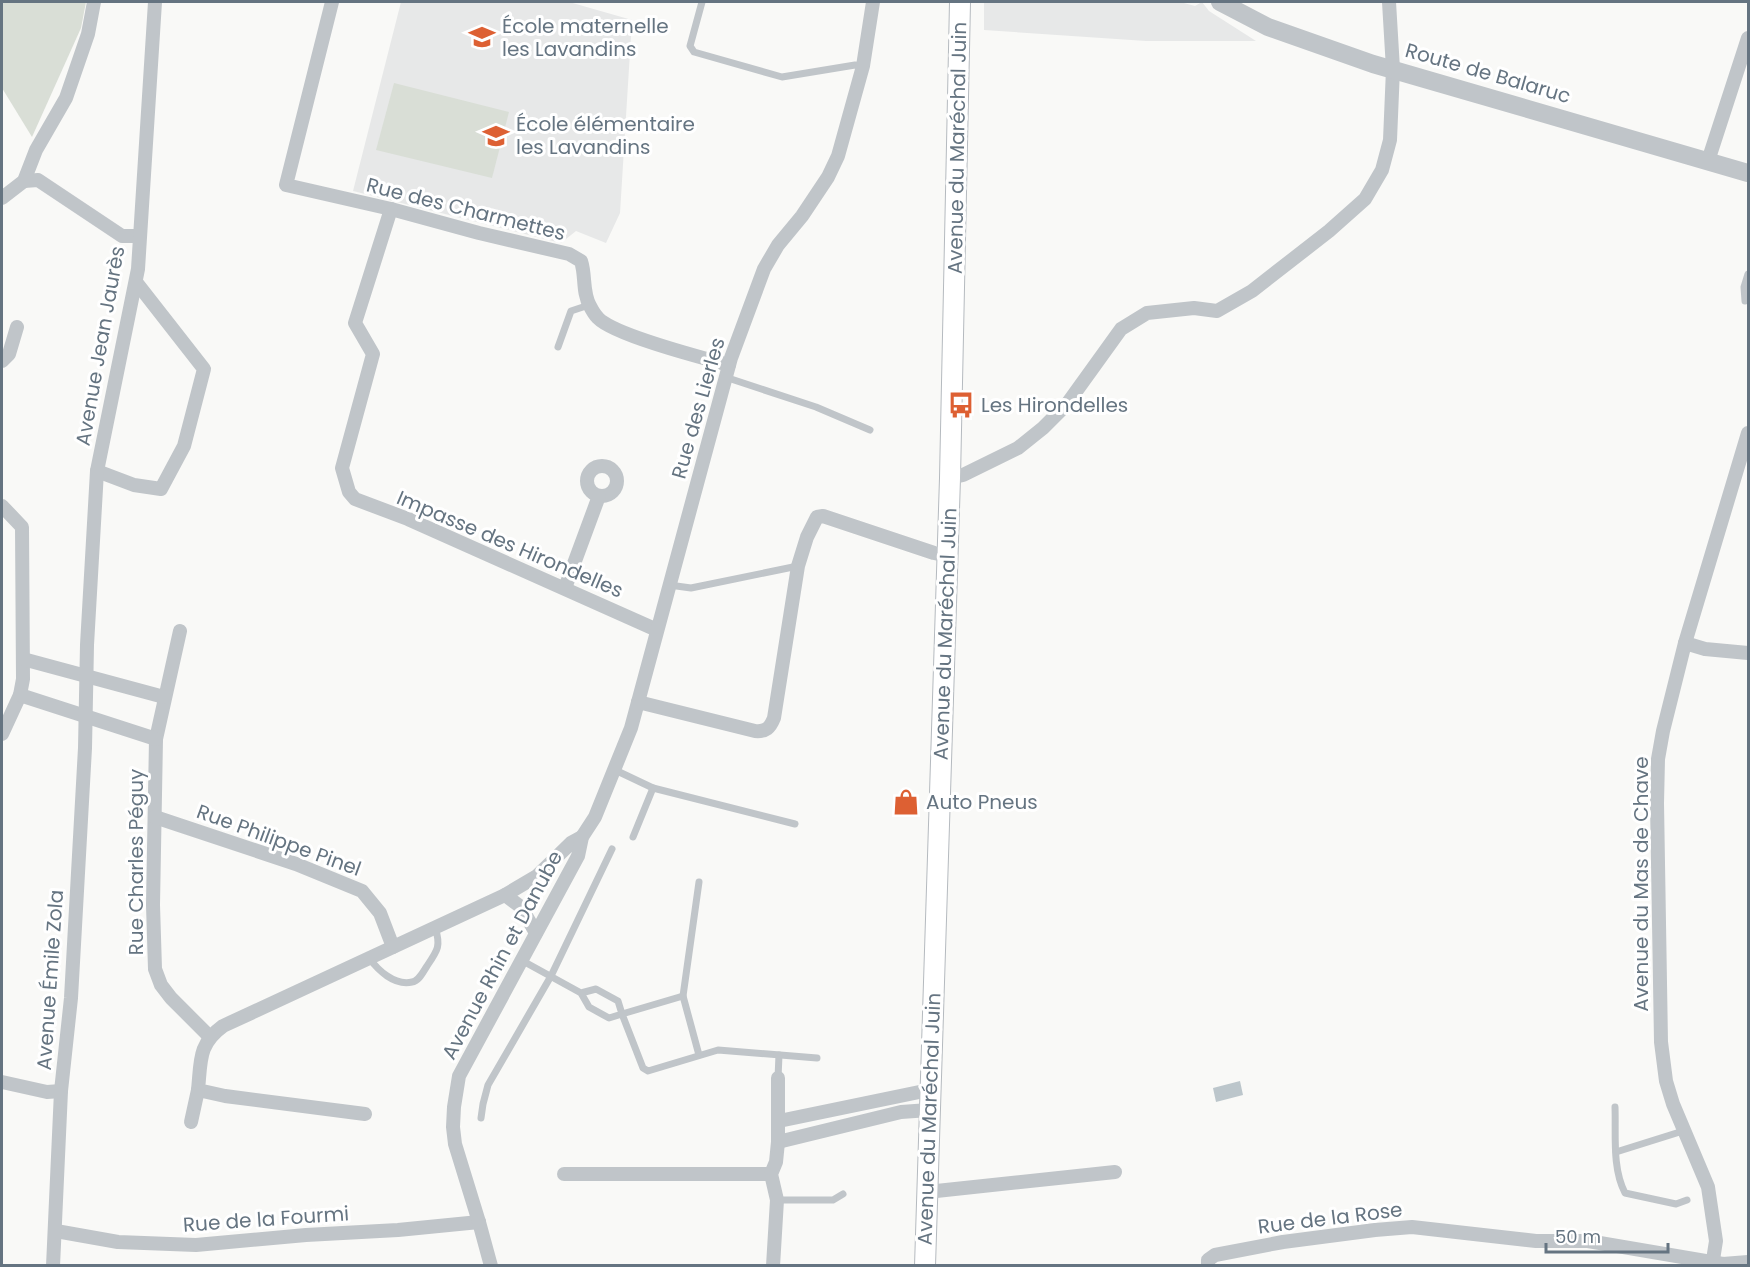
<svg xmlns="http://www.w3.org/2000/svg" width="1750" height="1267" viewBox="0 0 1750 1267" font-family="Poppins,sans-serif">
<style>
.built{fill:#e7e8e8}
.garden{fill:#d9ded6}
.water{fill:#bcc6cb}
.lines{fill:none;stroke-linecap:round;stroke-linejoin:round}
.secondary-casing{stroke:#b5babf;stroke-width:22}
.service{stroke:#c0c5c9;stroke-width:7}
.minor{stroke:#c0c5c9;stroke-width:14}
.tertiary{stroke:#c0c5c9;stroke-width:18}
.secondary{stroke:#fff;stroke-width:20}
.labels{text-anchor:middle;stroke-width:6;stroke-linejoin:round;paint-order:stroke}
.poi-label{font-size:20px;fill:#657481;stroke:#fff;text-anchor:start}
.street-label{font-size:20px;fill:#657481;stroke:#fff}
</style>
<rect width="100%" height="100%" fill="#f9f9f7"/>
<g class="built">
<polygon points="401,2 569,2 632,20 620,213 606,243 576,231 561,243 353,191"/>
<polygon points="984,2 1180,2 1195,6 1202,2 1209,11 1256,41 1146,41 984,30"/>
</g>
<g class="garden">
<polygon points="2,2 86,2 81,28 32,137 2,88"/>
<polygon points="394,83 509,112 492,178 376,150"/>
</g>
<polygon class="water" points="1240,1081 1243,1095 1216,1102 1213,1088"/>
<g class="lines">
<g class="secondary-casing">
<polyline id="secondary" points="925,1266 950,478 960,2"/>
</g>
<g class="service">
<polyline points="702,2 690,46 694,52 782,77 855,65 863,66"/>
<polyline points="1745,301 1744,287 1748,274"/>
<polyline points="558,347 571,311 589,305"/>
<polyline points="725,377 816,407 870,430"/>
<polyline points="669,585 691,588 798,566"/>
<polyline points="615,770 653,788"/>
<polyline points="633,837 653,788 795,824"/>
<path d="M369,958C378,970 394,986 412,982C419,981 423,972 427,966C438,950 441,946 435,927"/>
<polyline points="521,960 581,993 589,1007 609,1018 622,1014 618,1001 596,989 581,993"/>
<polyline points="683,996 622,1014 643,1068 648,1071 718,1050 817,1058"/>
<polyline points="699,1055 683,996 699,882"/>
<polyline points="778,1078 779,1055"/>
<path d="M1615,1107C1616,1135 1612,1168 1625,1193L1676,1204L1687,1200"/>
<polyline points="481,1118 483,1104 488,1085 551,976 612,849"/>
<polyline points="1616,1152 1683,1131"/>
<polyline points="777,1200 833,1200 843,1194"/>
</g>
<g class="minor">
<path d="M332,2L286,185L391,209L479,233L569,254L581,261C586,276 582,292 590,306C592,310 595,315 598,318C614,335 703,358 729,365"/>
<polyline points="1708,161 1748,38"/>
<polyline points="24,181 38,180 122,236 139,236"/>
<polyline points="2,198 24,181 36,150 66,98 88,34 94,2"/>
<polyline points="391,209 355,323 373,354 342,468 349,492 355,499 408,519 657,630"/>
<polyline points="2,361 9,354 17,327"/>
<circle cx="602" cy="481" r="15"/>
<polyline points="97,471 134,485 161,489 184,446 204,369 136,282"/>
<polyline points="950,478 963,475 1018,448 1043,428 1067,404 1121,329 1147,313 1194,308 1217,311 1252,291 1329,231 1365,199 1382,170 1390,140 1393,69 1389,2"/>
<polyline points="2,506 22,527 23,679 20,695 2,734"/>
<polyline points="565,588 599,496"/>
<polyline points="180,631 156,739 153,905 155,969 161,985 171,998 209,1036"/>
<polyline points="1685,643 1705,649 1748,653"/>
<polyline points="23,659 164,697"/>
<polyline points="20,695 156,739"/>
<path d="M638,702L755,731C766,732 770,728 774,718L798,566L807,537L817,517L823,516L934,553L948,556"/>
<polyline points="155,817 296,864 362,891 380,913 393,947"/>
<polyline points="505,895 521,907 536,933"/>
<polyline points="2,1082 47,1092 61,1091"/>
<path d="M365,1114L225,1096L198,1090C201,1061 198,1044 223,1026L505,895L537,876L571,843L582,837"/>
<polyline points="779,1121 929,1090"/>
<polyline points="191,1122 198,1090"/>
<polyline points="778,1142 901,1112 929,1110"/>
<polyline points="564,1174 771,1174"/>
<polyline points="927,1192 1115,1172"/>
<polyline points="56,1231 118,1242 196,1245 306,1235 398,1230 479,1222"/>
<polyline points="53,1266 61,1091 71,998 85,748 87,645 97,471 138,269 155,2"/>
<polyline points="491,1266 479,1222 455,1144 453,1127 454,1107 459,1076 578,856 582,837 595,817 631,728 731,358 764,269 778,245 802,216 828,177 838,156 863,66 873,2"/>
<polyline points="773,1266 777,1200 771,1174 776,1162 778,1142 778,1078"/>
<polyline points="1208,1266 1208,1260 1215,1255 1283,1242 1375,1230 1412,1227 1536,1241 1588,1241 1723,1264 1748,1262"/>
<polyline points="1712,1266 1716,1241 1708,1187 1673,1104 1666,1081 1661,1042 1657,803 1658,759 1663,731 1685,643 1748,433"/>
</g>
<polyline class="tertiary" points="1220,2 1268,27 1373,64 1748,173"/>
<use href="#secondary" class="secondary"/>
</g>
<defs>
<g id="school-bare" transform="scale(2.07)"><path d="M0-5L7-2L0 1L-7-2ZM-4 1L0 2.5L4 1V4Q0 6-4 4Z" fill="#dd6033" stroke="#fff" stroke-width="2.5" paint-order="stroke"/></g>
<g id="bus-bare" transform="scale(2.07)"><path d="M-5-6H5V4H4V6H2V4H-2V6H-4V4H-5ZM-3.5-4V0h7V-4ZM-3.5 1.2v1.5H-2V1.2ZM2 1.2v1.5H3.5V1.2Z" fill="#dd6033" stroke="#fff" stroke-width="2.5" paint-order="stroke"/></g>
<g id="shop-bare" transform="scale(2.07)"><path d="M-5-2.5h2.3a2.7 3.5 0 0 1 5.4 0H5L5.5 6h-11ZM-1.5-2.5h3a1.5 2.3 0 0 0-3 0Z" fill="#dd6033" stroke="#fff" stroke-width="2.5" paint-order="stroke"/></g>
</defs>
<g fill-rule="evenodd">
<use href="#school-bare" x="482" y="37"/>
<use href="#school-bare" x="496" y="136"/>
<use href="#bus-bare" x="961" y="405"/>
<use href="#shop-bare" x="906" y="802"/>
</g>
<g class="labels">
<g class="poi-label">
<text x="502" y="33">École maternelle<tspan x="502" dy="23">les Lavandins</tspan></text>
<text x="516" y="131">École élémentaire<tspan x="516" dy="23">les Lavandins</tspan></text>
<text x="981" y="412">Les Hirondelles</text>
<text x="926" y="809">Auto Pneus</text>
</g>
<g class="street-label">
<text transform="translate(1488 73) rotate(16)" y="7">Route de Balaruc</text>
<text transform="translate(957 148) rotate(-89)" y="7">Avenue du Maréchal Juin</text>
<text transform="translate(466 209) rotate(14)" y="7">Rue des Charmettes</text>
<text transform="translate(100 346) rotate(-80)" y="7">Avenue Jean Jaurès</text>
<text transform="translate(698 408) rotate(-74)" y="7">Rue des Lierles</text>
<text transform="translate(510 544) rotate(23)" y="7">Impasse des Hirondelles</text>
<text transform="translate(945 634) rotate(-88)" y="7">Avenue du Maréchal Juin</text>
<text transform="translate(279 840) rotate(20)" y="7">Rue Philippe Pinel</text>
<text transform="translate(136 862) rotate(-90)" y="7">Rue Charles Péguy</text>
<text transform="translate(1641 884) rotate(-90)" y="7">Avenue du Mas de Chave</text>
<text transform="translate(502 955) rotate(-62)" y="7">Avenue Rhin et Danube</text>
<text transform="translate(50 980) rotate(-86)" y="7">Avenue Émile Zola</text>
<text transform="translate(929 1119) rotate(-88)" y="7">Avenue du Maréchal Juin</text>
<text transform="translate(1330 1218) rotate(-7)" y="7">Rue de la Rose</text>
<text transform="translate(266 1219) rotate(-4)" y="7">Rue de la Fourmi</text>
</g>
</g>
<rect width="1750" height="1267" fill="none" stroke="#657481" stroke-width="6"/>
<path d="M1546 1243v9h122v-9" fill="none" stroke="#657481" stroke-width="3"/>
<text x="1555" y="1243" font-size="18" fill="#657481" stroke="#ffffff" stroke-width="4.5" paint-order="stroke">50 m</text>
</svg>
